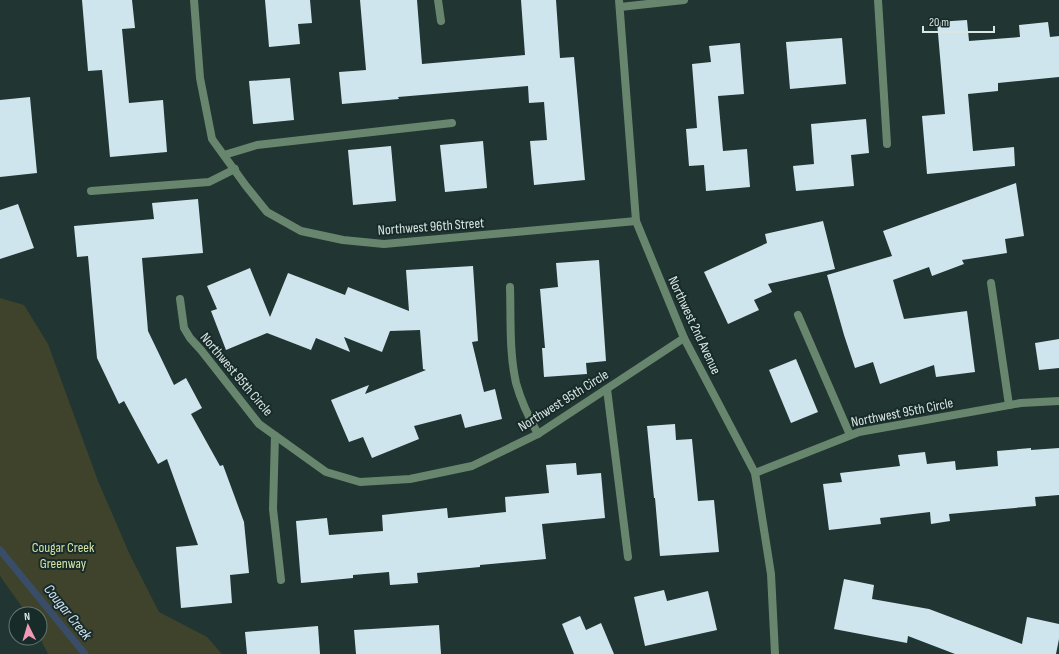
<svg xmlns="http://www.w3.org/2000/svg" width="1059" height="654" viewBox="0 0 1059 654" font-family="'Sofia Sans Condensed',sans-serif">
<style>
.green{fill:#3f432b}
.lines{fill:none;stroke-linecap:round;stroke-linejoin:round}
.stream{stroke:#394d68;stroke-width:7}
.building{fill:#cfe5ed}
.lane{stroke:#68866e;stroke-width:8}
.street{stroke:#68866e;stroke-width:8}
.labels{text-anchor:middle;stroke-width:4;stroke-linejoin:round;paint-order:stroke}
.street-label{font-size:14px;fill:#dae6e4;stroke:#172b28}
.park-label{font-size:14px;fill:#d6e0a3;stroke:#172b28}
.water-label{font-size:15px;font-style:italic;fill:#d4e4f8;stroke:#172b28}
</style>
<rect width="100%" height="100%" fill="#213532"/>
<polygon class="green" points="0,298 24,305 48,344 98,481 130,555 159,612 207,637 222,654 48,654 40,638 40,614 27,614 0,576"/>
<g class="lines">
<polyline class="stream" points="0,550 85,654"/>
</g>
<g class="building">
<polygon points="82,0 132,0 135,28 122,29 129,103 163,100 167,152 110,157 102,70 88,71"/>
<polygon points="265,0 310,0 312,23 298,24 300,44 269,47"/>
<polygon points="360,0 417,0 422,64 525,55 521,0 556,0 560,58 574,57 585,180 534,185 530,141 547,140 544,102 529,103 528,86 398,97 399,99 342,104 339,72 366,70"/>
<polygon points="967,20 969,41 1020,37 1019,25 1048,22 1050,37 1059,36 1059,77 998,83 998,91 968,94 973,151 1014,147 1015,166 927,174 922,116 945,114 937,22"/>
<polygon points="842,38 846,84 790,89 786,42"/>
<polygon points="740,43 744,94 718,96 723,151 747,149 750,187 706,191 704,165 689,166 686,129 697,128 692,64 711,62 709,46"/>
<polygon points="290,78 294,120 253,124 249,81"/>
<polygon points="30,97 37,173 0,177 0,100"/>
<polygon points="866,119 869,153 851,155 854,186 796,191 793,166 814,164 811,124"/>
<polygon points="483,141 487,188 445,192 440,145"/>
<polygon points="391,146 396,201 353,205 348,150"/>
<polygon points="1016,183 1024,236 1005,239 1007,253 962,260 964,264 932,276 929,267 893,280 904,319 967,311 975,372 936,377 934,365 880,384 873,362 855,368 844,335 827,275 892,256 883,231"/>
<polygon points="198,199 203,253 142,258 148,331 174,385 186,378 202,408 191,414 220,466 223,465 244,522 249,573 230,575 232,603 181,608 176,547 198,545 167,459 158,464 124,401 119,404 97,358 88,256 77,257 74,226 154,219 152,203"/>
<polygon points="18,204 34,248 0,259 0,210"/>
<polygon points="823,221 835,269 768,284 772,292 754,300 759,310 728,324 704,272 767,243 765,234"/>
<polygon points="599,260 606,361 586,363 587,374 544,377 542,348 545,348 540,289 558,287 556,263"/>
<polygon points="473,266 478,341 472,342 484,392 495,389 502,419 465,428 461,414 414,426 419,439 372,458 363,437 349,442 331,400 369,385 365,394 426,370 423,369 420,330 390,331 382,352 344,337 350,352 316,338 311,350 267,333 226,350 211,311 217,309 207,286 250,268 270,317 288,273 345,295 348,287 409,311 406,270"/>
<polygon points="1059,339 1059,368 1039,370 1035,343"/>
<polygon points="796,359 818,412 791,423 769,370"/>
<polygon points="675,424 676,440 692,439 698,501 714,500 719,552 660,556 655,498 654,498 647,426"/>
<polygon points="1031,448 1031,450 1059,448 1059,495 1035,497 1036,506 949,514 950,521 931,524 930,512 880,518 881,524 829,530 823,484 842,482 840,473 900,466 898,455 925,452 927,464 955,461 956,470 998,466 997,451"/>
<polygon points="576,463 577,475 601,473 605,518 542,524 546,559 480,565 480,567 417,573 418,583 390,585 389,572 353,575 353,578 301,583 296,521 327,518 329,535 383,531 382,515 447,508 448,518 506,512 505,497 549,493 546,465"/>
<polygon points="844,579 874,585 872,599 929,609 1022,644 1027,617 1059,624 1059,639 1056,654 955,654 908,636 907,643 834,629"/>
<polygon points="664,590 667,601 708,591 717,630 645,646 634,597"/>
<polygon points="580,616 586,630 601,623 614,654 574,654 562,624"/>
<polygon points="439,625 441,654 356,654 354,630"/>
<polygon points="318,626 320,654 247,654 245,632"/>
</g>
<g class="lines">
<g class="lane">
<polyline points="438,0 441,21"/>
<polyline points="878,0 887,144"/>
<polyline points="224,155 257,145 452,123"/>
<polyline points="91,191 209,182 235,169"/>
<polyline points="991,283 1009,405"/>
<path d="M510,287C511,318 509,352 516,383C521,401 529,418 538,434"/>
<polyline points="798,315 850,435"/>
<polyline points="607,389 628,557"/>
<polyline points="275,436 273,509 281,580"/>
</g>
<g class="street">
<polyline points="194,0 200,78 212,139 246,186 267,212 301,231 343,240 384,244 636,221"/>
<polyline points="619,0 636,221 684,338 755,473 771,574 775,654"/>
<polyline points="620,7 684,0"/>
<polyline points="180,299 184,328 190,338 201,350 259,424 326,472 360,482 410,479 472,466 538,434 684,338"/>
<polyline points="755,473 859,432 1021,403 1059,401"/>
</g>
</g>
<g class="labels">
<g class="street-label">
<text transform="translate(431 226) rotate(-4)" y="5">Northwest 96th Street</text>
<text transform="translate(695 325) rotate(65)" y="5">Northwest 2nd Avenue</text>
<text transform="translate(237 374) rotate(50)" y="5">Northwest 95th Circle</text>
<text transform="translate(563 400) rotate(-32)" y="5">Northwest 95th Circle</text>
<text transform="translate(902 412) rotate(-11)" y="5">Northwest 95th Circle</text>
</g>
<g class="park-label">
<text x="63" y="552">Cougar Creek<tspan x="63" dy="16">Greenway</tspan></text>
</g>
<g class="water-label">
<text transform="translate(68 612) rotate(51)" y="5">Cougar Creek</text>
</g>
</g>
<g transform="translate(28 626) rotate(355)"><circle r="19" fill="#172b28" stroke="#657673"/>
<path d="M0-3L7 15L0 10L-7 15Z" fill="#f09ab6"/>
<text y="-6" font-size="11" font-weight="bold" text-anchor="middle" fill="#dae6e4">N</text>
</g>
<path d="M923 26v6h71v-6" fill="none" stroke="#dae6e4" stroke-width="2"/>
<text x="929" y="26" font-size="12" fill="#dae6e4" stroke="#172b28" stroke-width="3" paint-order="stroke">20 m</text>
</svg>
